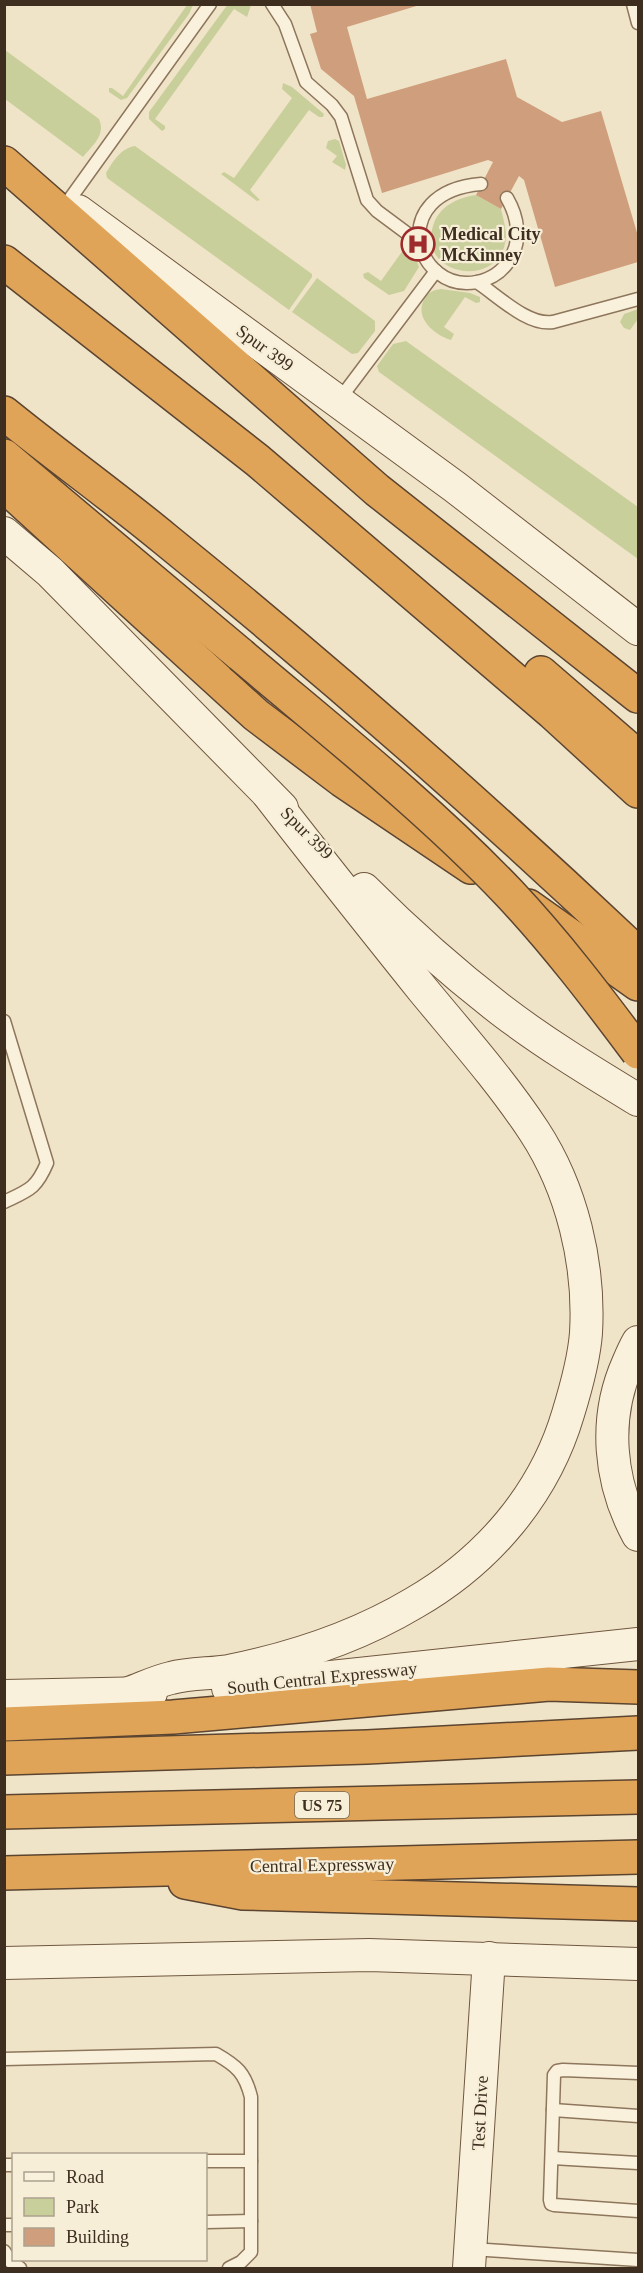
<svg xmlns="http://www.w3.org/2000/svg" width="643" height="2273" viewBox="0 0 643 2273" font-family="'Times New Roman',serif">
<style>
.green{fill:#c9cf9b}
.building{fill:#cf9f7d}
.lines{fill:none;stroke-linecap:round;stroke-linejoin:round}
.lane-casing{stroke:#8d765c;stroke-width:15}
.secondary-casing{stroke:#6f573f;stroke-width:34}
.highway-casing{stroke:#5b4430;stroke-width:36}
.lane{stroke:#faf1dc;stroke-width:12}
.secondary{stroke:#faf1dc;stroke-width:32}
.highway{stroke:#e0a458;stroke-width:33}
.highway-bridge-casing{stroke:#5b4430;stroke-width:36;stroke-linecap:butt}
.highway-bridge{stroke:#e0a458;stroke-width:33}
.labels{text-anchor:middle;stroke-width:4.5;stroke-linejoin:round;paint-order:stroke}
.shield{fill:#f7eed8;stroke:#756857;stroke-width:1.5}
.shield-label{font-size:16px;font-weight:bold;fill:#3d2e20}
.poi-label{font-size:18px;font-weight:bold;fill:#3d2e20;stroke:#f7eed8;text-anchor:start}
.street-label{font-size:18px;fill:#3d2e20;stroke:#f7eed8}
</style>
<rect width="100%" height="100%" fill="#f0e4c8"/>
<g class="green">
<polygon points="228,4 251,5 247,17 234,9 155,119 165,126 165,129 162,131 149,119 149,112"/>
<polygon points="187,5 193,5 189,14 127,98 121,100 109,92 109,88 112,88 123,96"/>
<path d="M5,50L99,119C106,135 93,145 83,157L5,99Z"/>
<polygon points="283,83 292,87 324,114 323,117 319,117 309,110 250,190 260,200 257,201 221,174 224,172 234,178 292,98 282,89"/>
<polygon points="335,139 339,141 346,165 345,170 332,162 337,156 326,148 328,141"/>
<path d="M135,146L312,274V277L289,310L107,178L106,173C113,161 121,148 135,146Z"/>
<path d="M476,195L501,209C503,217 506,228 506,236C504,290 417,278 433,226C439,206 457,198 476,195Z"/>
<polygon points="406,246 411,246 419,267 404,291 389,295 364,278 363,274 368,272 381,281"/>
<polygon points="317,278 375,321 375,331 358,353 352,354 292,312"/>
<path d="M441,289L470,293L480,297V302L476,303L465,297L444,327L454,334L451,340C434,335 413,317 425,298C429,292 433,290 441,289Z"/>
<polygon points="638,309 638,319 630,330 624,328 620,322 624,314"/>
<polygon points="406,341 638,507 638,559 379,372 377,366 393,344"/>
</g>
<polygon class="building" points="310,4 423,4 347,27 367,99 506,59 517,97 562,122 601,111 638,236 638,262 555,287 524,180 519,176 501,209 476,195 493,162 488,160 382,193 354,96 321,69 310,34 317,32"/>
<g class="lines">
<g class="lane-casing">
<g id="lane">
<polyline points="272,4 285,24 306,82 332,105 341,117 367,200 377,211 420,243"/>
<polyline points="633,4 638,23"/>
<path d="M481,184C385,192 415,294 477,282C491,279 503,271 510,259C522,240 518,217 507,198"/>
<polyline points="67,203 210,4"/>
<path d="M477,282C498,296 528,326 553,322L638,299"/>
<polyline points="339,400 436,271"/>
<path d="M4,1021L47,1163C36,1189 29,1190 4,1202"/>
<path d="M4,2059L216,2054C237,2066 245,2073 251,2097V2252L241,2262L229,2268"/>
<polyline points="638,2073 563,2070 557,2071 554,2075 550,2200 551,2204 554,2205 638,2211"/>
<polyline points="553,2110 638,2116"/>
<polyline points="552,2158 638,2163"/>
<polyline points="206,2161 251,2161"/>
<polyline points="4,2165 14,2165"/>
<polyline points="206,2222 251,2221"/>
<polyline points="4,2225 14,2225"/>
<polyline points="471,2249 638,2260"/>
<polyline points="4,2251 11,2262 20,2268"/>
</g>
</g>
<g class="secondary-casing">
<g id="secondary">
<polyline points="78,211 455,487 638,629"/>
<polyline points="4,533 50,572 282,808"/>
<path d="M364,889C407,932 453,973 501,1010C544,1043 592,1072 638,1100"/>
<path d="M638,1342C634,1349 631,1356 628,1363C603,1419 609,1482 638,1535"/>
<polyline points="228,1688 638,1644"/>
<path d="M129,1693C143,1688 157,1681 171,1678C190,1673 210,1674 229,1671C293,1658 357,1637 414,1603C487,1561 544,1495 568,1414C576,1388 584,1360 586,1333C590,1264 572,1189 534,1131C501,1081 461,1036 423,990C371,925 319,860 268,794"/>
<polyline points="4,1696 151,1693"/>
<polyline points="4,1963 369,1955 638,1964"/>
<polyline points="469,2268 489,1958"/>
</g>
</g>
<g class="highway-casing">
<g id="highway">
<polyline points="4,163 377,490 638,696"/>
<polyline points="4,262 257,460 553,713 638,791"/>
<path d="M4,413C57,456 113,496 165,539C328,671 486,810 638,954"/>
<polyline points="4,456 241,655"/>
<polyline points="4,485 256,715 342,780 471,867"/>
<polyline points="541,673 638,757"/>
<polyline points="528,906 638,984"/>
<polyline points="4,1724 173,1717 549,1684 638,1687"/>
<polyline points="4,1758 367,1747 638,1733"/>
<polyline points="4,1812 638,1797"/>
<polyline points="4,1873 638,1857"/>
<polyline points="185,1882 243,1893 638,1904"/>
</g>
</g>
<use href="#lane" class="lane"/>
<use href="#secondary" class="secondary"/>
<use href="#highway" class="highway"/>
<g class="highway-bridge-casing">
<path id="highway-bridge" d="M241,655C332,732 427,807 509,893C556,943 597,997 638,1052"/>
</g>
<use href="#highway-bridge" class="highway-bridge"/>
</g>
<defs>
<g id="hospital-ring" transform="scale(1.725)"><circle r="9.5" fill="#f7eed8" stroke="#9e2a2b" stroke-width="1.5"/><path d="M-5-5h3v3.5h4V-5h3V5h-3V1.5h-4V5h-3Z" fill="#9e2a2b"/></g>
</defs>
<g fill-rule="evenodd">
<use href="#hospital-ring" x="418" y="244"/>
</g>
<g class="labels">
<rect class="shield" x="295" y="1792" width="54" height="26" rx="4.5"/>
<g class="shield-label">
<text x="322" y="1811">US 75</text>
</g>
<g class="poi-label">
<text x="441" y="240">Medical City<tspan x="441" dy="21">McKinney</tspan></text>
</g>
<g class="street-label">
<text transform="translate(265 348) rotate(36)" y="6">Spur 399</text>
<text transform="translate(307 833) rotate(45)" y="6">Spur 399</text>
<text transform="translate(322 1678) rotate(-6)" y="6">South Central Expressway</text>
<text transform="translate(322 1865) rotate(-1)" y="6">Central Expressway</text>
<text transform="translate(480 2113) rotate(-87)" y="6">Test Drive</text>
</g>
</g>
<rect width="643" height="2273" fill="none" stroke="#3d2e20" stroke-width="12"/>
<rect x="12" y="2153" width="195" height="108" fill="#f7eed8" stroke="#ada18e" stroke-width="1.5"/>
<rect x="24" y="2172" width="30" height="9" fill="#faf1dc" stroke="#ada18e" stroke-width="1.5"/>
<text x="66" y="2183" font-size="18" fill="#3d2e20">Road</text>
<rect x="24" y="2198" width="30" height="18" fill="#c9cf9b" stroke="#ada18e" stroke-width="1.5"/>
<text x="66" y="2213" font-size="18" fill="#3d2e20">Park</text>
<rect x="24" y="2228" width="30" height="18" fill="#cf9f7d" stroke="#ada18e" stroke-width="1.5"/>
<text x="66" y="2243" font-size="18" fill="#3d2e20">Building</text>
</svg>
